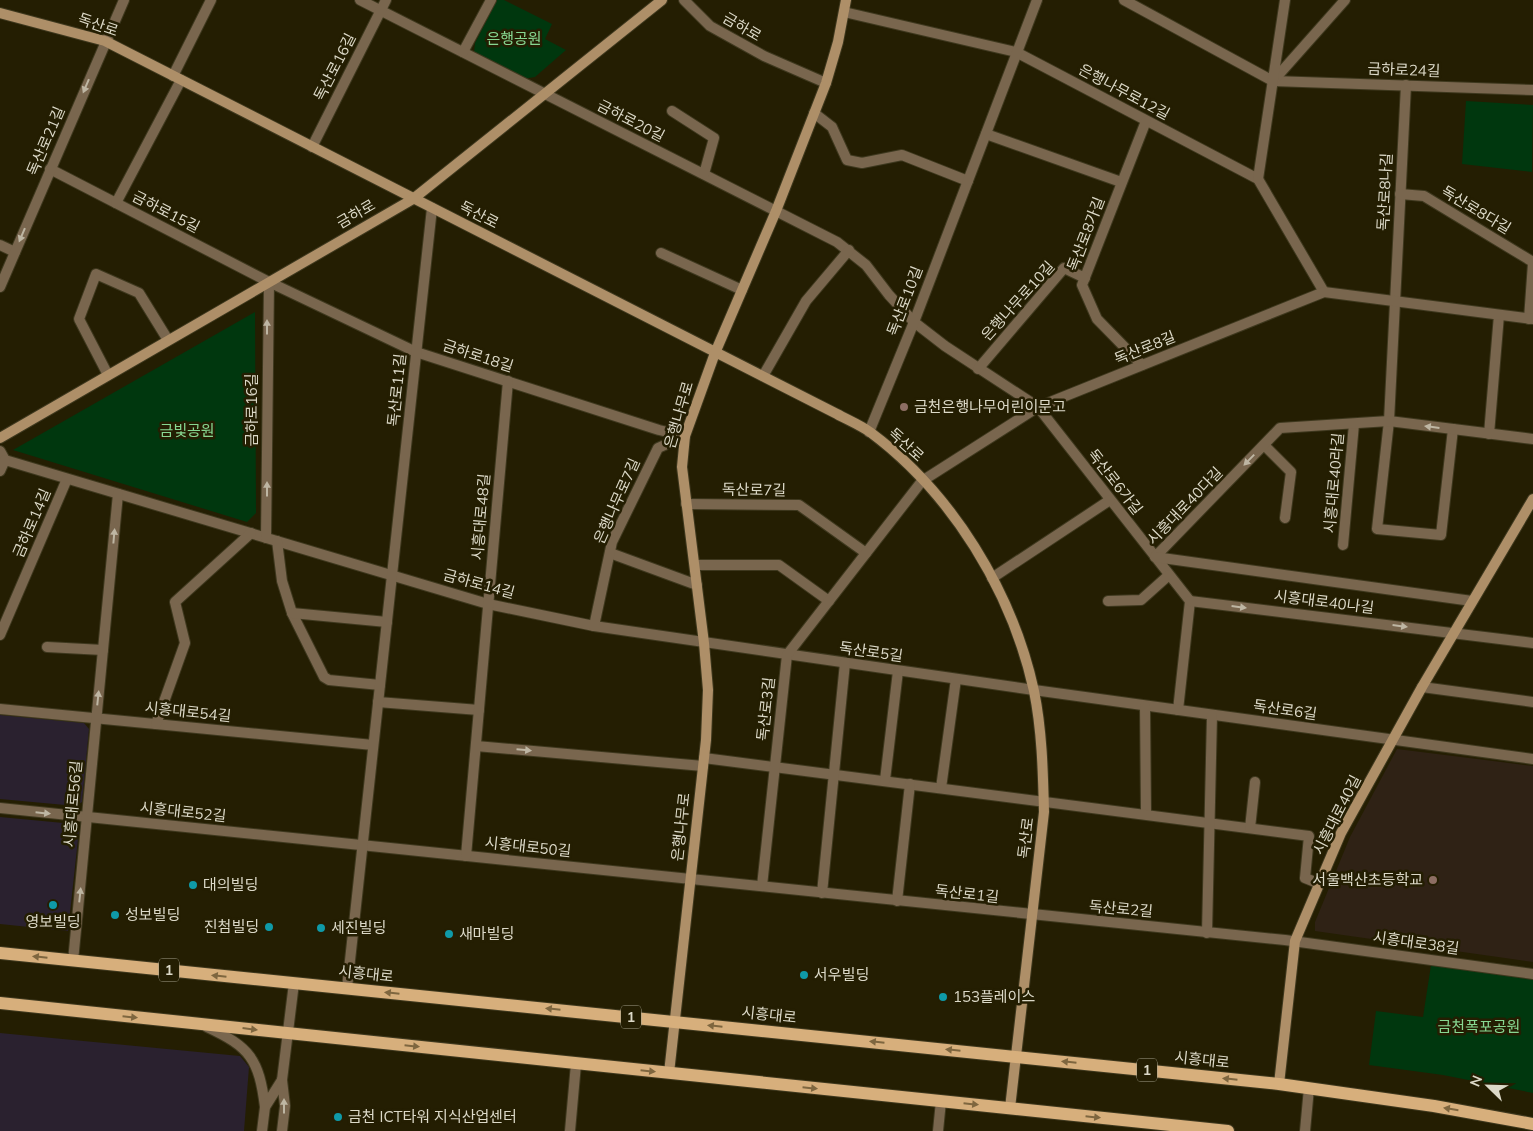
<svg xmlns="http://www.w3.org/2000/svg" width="1533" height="1131" viewBox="0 0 1533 1131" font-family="Mulish,'Noto Sans KR',sans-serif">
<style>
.commercial{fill:#2a212f}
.education{fill:#2f2215}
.green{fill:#00370e}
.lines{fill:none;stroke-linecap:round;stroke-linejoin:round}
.street-casing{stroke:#3e381e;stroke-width:12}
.secondary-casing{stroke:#3e381e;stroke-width:12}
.primary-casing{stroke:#3e381e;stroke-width:14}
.street{stroke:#79664e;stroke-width:10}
.secondary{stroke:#ae8f68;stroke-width:10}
.primary{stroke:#d7af7c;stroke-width:12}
.oneway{fill:#beb6a3}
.oneway2{fill:#7e663f}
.education-dot{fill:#8d6e63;stroke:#241e02;stroke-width:2}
.culture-dot{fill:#0f9aa8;stroke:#241e02;stroke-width:2}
.labels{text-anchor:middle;stroke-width:5;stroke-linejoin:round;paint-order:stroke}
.shield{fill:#241e02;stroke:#a5a18d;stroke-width:1}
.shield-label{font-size:14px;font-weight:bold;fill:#dcd9c8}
.street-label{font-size:15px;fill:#dcd9c8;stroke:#241e02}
.park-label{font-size:15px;fill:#87d791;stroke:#241e02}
.poi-label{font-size:15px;fill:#dcd9c8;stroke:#241e02;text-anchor:start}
</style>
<rect width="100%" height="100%" fill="#241e02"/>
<g class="commercial">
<polygon points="0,715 84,723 89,729 82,802 76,806 0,799"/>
<polygon points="0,817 74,824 79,830 68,931 0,924"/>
<polygon points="0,1033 240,1056 249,1067 244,1131 0,1131"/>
</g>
<polygon class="education" points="1397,749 1533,766 1533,962 1315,931 1315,922 1350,837"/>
<g class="green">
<polygon points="497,0 504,0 552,24 545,39 566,50 535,77 523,79 474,52 475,43"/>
<polygon points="1466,101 1533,105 1532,172 1462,164"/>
<polygon points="255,312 256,513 247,522 13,450"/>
<polygon points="1431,965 1533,979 1533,1093 1443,1075 1369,1065 1376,1011 1423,1017"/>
</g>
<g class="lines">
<g class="street-casing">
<g id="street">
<polyline points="360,0 837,242 866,265 889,295 914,322 945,346 1038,407 1190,601 1178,710"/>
<polyline points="684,0 710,26 764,56 826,83"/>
<polyline points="1124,0 1273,81 1533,90"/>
<polyline points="844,12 1016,52 1258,179 1324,292"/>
<polyline points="463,52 491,0"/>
<polyline points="173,76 211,0"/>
<polyline points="1274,80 1345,0"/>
<polyline points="1406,85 1389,421 1377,529 1441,535 1453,429"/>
<polyline points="672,111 714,138 704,174"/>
<polyline points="814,113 832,127 847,160 862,163 902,155 968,181"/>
<polyline points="986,134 1121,182"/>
<polyline points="312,147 386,0"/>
<polyline points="50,169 269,282 416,352 659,430 685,436"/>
<polyline points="1258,179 1285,0"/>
<polyline points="1400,194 1424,196 1533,262"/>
<polyline points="116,203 181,80"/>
<polyline points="0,245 15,252"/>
<polyline points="661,253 742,290"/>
<polyline points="0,287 124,0"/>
<polyline points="1529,319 1533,263"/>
<polyline points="1142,365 1097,319 1082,285 1146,121"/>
<polyline points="978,369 1064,268 1085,278"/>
<polyline points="108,375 79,319 96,274 139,293 168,340"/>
<polyline points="763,376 806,301 849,250"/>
<polyline points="869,432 914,322 1037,0"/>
<polyline points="1489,434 1499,315"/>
<polyline points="1264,445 1291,472 1285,518"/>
<polyline points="0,451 5,460 488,604 594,626 1034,690 1533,759"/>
<polyline points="0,471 5,460"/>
<polyline points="686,504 799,505 866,553"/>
<polyline points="266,538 269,282"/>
<polyline points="277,541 282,581 292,613 324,677 329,680 380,685"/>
<polyline points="1343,545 1354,424"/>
<polyline points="610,553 697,585"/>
<polyline points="1155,557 1280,428 1389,421 1533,439"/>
<polyline points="1155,557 1472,601"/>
<polyline points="695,565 779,565 829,601"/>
<polyline points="992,578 1110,500"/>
<polyline points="1108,601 1141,600 1169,575"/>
<polyline points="1190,601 1533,643"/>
<polyline points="292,613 387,622"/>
<polyline points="594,626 612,542 658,448 685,436"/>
<polyline points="0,635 67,479"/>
<polyline points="47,647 103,650"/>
<polyline points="1422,687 1533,702"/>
<polyline points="378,702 479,710"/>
<polyline points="1145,706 1146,814"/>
<polyline points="0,709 373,745"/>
<polyline points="156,724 185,643 175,602 251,533"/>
<polyline points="476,746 703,766"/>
<polyline points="704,758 1309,836 1305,878 1320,884"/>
<polyline points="885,780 898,671"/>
<polyline points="941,788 956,679"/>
<polyline points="0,808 1285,940 1533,974"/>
<polyline points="1250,828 1255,782"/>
<polyline points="466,856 508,381"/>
<polyline points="762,886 787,655 922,481 1038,407 1324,292 1533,319"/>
<polyline points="822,893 845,663"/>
<polyline points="897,901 910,784"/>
<polyline points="1207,933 1212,715"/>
<polyline points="73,961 118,494"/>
<polyline points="347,988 432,208"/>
<path d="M207,1027C250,1047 259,1059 265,1107"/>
<polyline points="262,1131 265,1107 282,1080"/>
<polyline points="282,1131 285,1106 282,1080 294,983"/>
<polyline points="570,1131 576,1064"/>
<polyline points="938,1131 941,1101"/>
<polyline points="1305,1131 1309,1088"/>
</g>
</g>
<g class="secondary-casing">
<g id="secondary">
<path d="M0,13L105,41L837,414C848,420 860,425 870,432C952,493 1012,591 1034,691C1042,730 1043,772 1044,812L1010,1108"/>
<polyline points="0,438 413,199 662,0"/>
<polyline points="669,1073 706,740 708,690 704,643 682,467 685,436 715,353 776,211 826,83 838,42 846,0"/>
<polyline points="1279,1084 1295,941 1341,833 1422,687 1533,499"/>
</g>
</g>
<g class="primary-casing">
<g id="primary">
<polyline points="0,953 1279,1084 1434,1106 1533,1124"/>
<polyline points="0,1003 1228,1131"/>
</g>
</g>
<use href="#street" class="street"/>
<use href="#secondary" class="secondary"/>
<use href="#primary" class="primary"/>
</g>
<defs><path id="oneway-solid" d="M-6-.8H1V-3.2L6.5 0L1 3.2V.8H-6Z" transform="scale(1.25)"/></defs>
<g class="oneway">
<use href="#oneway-solid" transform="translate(86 86) rotate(113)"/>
<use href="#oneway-solid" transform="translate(22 235) rotate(113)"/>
<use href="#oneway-solid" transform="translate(267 327) rotate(-90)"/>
<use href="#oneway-solid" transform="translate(1432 427) rotate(-173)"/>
<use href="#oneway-solid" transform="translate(1249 460) rotate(134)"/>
<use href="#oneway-solid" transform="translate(267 489) rotate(-90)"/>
<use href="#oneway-solid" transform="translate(114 536) rotate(-85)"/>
<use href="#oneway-solid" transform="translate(1239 607) rotate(7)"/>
<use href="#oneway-solid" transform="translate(1400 626) rotate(7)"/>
<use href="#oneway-solid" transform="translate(98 698) rotate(-84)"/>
<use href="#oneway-solid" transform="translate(524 750) rotate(5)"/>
<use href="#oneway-solid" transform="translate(43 813) rotate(6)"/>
<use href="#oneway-solid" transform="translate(80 895) rotate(-84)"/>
<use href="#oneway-solid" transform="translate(284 1106) rotate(-90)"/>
</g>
<g class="oneway2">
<use href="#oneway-solid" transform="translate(40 957) rotate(-174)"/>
<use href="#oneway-solid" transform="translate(219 976) rotate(-174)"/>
<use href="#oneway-solid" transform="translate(392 993) rotate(-174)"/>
<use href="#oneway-solid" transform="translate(553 1009) rotate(-174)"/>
<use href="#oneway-solid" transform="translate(130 1017) rotate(6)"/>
<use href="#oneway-solid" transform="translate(715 1026) rotate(-174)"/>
<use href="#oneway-solid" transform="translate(250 1029) rotate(7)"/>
<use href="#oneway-solid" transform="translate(877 1042) rotate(-174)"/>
<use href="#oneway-solid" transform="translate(412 1046) rotate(6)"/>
<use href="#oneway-solid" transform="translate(953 1050) rotate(-174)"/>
<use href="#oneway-solid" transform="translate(1069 1062) rotate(-174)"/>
<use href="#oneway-solid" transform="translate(648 1071) rotate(6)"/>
<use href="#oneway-solid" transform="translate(1230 1079) rotate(-174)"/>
<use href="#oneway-solid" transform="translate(810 1088) rotate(6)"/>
<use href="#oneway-solid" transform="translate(971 1104) rotate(6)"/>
<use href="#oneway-solid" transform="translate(1451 1109) rotate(-171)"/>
<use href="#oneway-solid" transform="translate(1093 1117) rotate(6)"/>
</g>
<g class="education-dot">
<circle cx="904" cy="407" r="5"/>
<circle cx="1433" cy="880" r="5"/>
</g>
<g class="culture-dot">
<circle cx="193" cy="885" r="5"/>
<circle cx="53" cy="905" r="5"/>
<circle cx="115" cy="915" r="5"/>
<circle cx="269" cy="927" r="5"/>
<circle cx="321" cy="928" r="5"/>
<circle cx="449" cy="934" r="5"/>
<circle cx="804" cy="975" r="5"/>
<circle cx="943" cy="997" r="5"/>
<circle cx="338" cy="1117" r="5"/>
</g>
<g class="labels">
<g class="shield">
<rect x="159" y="958.5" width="20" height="23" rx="4"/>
<rect x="621" y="1005.5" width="20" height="23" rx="4"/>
<rect x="1137" y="1058.5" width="20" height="23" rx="4"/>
</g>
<g class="shield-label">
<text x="169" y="975">1</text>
<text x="631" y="1022">1</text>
<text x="1147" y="1075">1</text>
</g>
<g class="street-label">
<text transform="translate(98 25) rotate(19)" y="5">독산로</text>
<text transform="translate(742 27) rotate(30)" y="5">금하로</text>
<text transform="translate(335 67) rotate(-63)" y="5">독산로16길</text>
<text transform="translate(1404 70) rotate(2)" y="5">금하로24길</text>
<text transform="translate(1124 92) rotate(28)" y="5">은행나무로12길</text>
<text transform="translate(631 121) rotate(27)" y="5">금하로20길</text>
<text transform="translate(46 141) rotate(-67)" y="5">독산로21길</text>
<text transform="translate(1385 192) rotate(-87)" y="5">독산로8나길</text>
<text transform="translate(1476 210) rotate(31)" y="5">독산로8다길</text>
<text transform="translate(166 212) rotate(27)" y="5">금하로15길</text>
<text transform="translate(356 214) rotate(-30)" y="5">금하로</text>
<text transform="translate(479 215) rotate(27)" y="5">독산로</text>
<text transform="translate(1086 234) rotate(-69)" y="5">독산로8가길</text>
<text transform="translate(905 301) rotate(-69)" y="5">독산로10길</text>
<text transform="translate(1018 301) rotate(-48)" y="5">은행나무로10길</text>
<text transform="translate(1145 348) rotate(-22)" y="5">독산로8길</text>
<text transform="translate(478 356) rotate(18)" y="5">금하로18길</text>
<text transform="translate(397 390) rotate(-84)" y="5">독산로11길</text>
<text transform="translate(252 410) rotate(-90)" y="5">금하로16길</text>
<text transform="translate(679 415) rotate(-74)" y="5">은행나무로</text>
<text transform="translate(906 445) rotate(42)" y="5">독산로</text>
<text transform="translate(1115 482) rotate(52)" y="5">독산로6가길</text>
<text transform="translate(1334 483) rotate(-85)" y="5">시흥대로40라길</text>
<text transform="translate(754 490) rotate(1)" y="5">독산로7길</text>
<text transform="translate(617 501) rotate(-66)" y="5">은행나무로7길</text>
<text transform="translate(1185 506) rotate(-46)" y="5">시흥대로40다길</text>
<text transform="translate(481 517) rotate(-85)" y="5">시흥대로48길</text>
<text transform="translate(32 523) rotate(-67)" y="5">금하로14길</text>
<text transform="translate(479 584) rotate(15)" y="5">금하로14길</text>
<text transform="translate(1324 602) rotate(7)" y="5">시흥대로40나길</text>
<text transform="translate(871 652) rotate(8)" y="5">독산로5길</text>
<text transform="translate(766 709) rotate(-84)" y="5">독산로3길</text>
<text transform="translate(1285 710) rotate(8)" y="5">독산로6길</text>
<text transform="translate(188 712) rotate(6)" y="5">시흥대로54길</text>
<text transform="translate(73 804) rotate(-85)" y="5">시흥대로56길</text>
<text transform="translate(183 812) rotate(6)" y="5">시흥대로52길</text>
<text transform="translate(1337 815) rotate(-63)" y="5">시흥대로40길</text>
<text transform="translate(681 827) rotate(-84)" y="5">은행나무로</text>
<text transform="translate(1026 838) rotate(-83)" y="5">독산로</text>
<text transform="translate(528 847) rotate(6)" y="5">시흥대로50길</text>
<text transform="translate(967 894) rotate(6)" y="5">독산로1길</text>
<text transform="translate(1121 909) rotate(5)" y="5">독산로2길</text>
<text transform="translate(1416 943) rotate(8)" y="5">시흥대로38길</text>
<text transform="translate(366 974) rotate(6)" y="5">시흥대로</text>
<text transform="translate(769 1015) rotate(6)" y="5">시흥대로</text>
<text transform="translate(1202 1060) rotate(6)" y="5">시흥대로</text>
</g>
<g class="park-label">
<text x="514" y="44">은행공원</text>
<text x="187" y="436">금빛공원</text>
<text x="1479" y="1032">금천폭포공원</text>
</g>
<g class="poi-label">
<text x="914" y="412">금천은행나무어린이문고</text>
<text x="1423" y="885" text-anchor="end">서울백산초등학교</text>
<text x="203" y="890">대의빌딩</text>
<text x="125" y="920">성보빌딩</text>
<text x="53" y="927" text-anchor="middle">영보빌딩</text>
<text x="259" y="932" text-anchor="end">진첨빌딩</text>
<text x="331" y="933">세진빌딩</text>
<text x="459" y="939">새마빌딩</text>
<text x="814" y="980">서우빌딩</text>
<text x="953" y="1002">153플레이스</text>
<text x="348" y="1122">금천 ICT타워 지식산업센터</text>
</g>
</g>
<g transform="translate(1488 1086) rotate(293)" stroke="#241e02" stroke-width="4" paint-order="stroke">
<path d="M0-4L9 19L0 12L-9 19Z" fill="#dcd9c8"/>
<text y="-8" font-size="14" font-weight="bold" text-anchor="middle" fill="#dcd9c8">N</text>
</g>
</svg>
